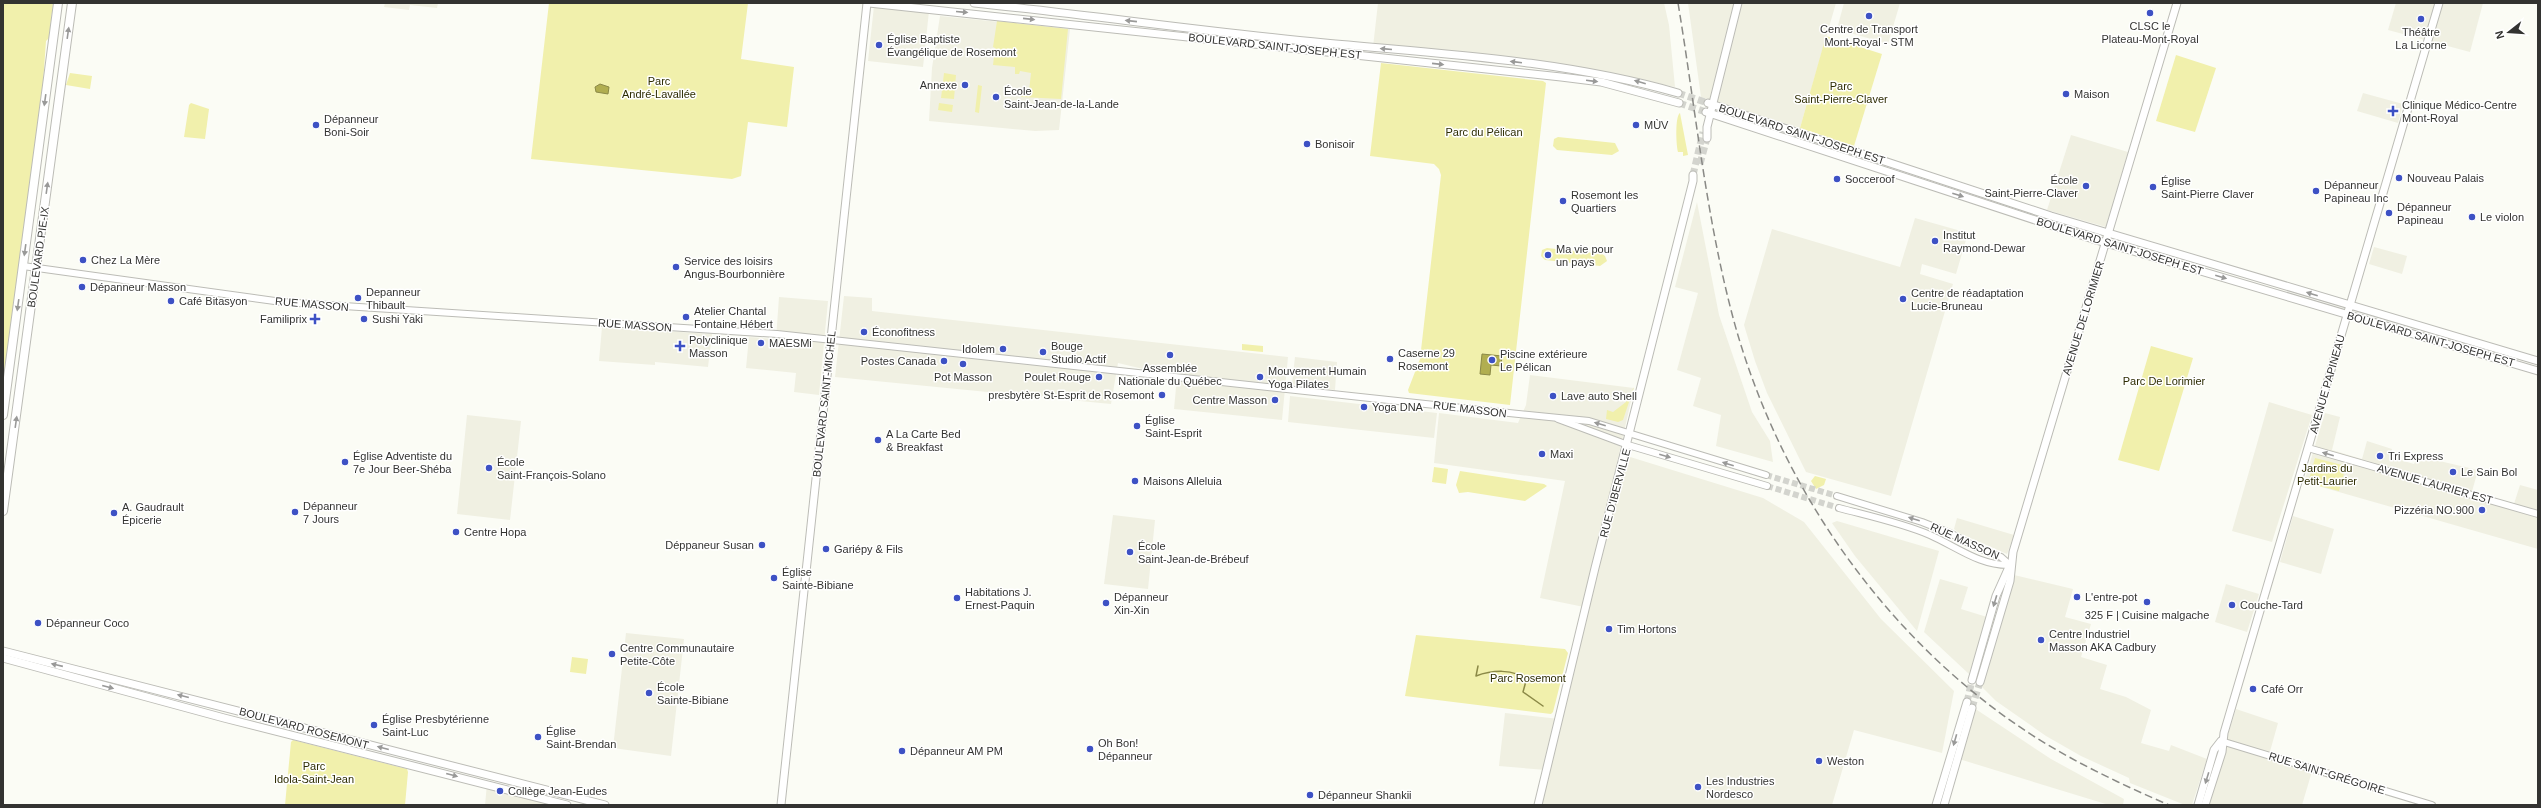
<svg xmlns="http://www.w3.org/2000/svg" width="2541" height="808" viewBox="0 0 2541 808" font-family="Arial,sans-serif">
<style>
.built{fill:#f0f0e2}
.green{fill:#f1f0ac}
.water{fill:#b1ae50;stroke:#8b8947}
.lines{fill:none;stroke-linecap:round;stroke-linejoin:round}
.stream{stroke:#8b8947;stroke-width:1.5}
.tertiary-tunnel{stroke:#d3d4ce;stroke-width:6;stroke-dasharray:6 3;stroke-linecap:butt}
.secondary-tunnel{stroke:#d3d4ce;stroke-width:7;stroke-dasharray:7 3.5;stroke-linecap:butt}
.tertiary-casing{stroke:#bcbcb6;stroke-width:8}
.secondary-casing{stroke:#bcbcb6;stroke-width:9}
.primary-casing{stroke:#bcbcb6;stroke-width:10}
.tertiary{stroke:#fff;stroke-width:6}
.secondary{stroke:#fff;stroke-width:7}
.primary{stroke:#fff;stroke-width:8}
.rail{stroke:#898985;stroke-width:1.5;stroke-dasharray:8 4;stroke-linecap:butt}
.oneway{fill:#999998}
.poi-dot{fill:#3d51c4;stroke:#fff;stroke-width:1.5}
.labels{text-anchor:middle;stroke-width:3;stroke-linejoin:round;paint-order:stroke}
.poi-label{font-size:11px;fill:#333331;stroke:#fff;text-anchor:start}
.street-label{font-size:11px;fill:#333331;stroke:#fff}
.park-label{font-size:11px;fill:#2e2d03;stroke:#fff}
</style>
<rect width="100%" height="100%" fill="#fbfcf5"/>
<g class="built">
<polygon points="385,3 438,3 437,8 410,5 409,10 384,7"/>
<polygon points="1378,3 1664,3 1669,25 1675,87 1599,71 1373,47"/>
<polygon points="1688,3 1836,3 1800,128 1701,97"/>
<polygon points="1844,3 1900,3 1888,44 1837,29"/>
<polygon points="2396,3 2483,3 2470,52 2388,30"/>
<polygon points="874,6 929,11 923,67 868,61"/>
<polygon points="940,16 1070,29 1059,130 1035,131 929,121 932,68"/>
<polygon points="2363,93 2403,104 2398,123 2357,111"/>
<polygon points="2071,135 2128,152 2106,227 2047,210"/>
<polygon points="1697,202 1719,315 1752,412 1770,441 1773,462 1716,446 1721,415 1693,406 1701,378 1677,370 1698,293 1675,287"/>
<polygon points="1915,218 1968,233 1956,274 1922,264 1920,274 1953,284 1891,496 1806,472 1767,393 1755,361 1744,325 1772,229 1900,267"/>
<polygon points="2374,247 2407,256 2402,274 2369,264"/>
<polygon points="844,296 872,298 872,311 1288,357 1282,420 1174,409 1177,377 1118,363 1111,404 835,377"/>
<polygon points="779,297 828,301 819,395 794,392 796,373 746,368 749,337 776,339"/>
<polygon points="602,327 712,334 708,367 655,362 655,365 599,361"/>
<polygon points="1295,357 1337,362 1335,390 1292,384"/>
<polygon points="1530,375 1634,388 1584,607 1540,598 1565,481 1434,463 1439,413 1518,423 1526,405"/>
<polygon points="1290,396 1437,413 1434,438 1288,422"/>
<polygon points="2269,402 2312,415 2272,542 2232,531"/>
<polygon points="2325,413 2340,417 2332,450 2362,459 2367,441 2392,449 2390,457 2414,464 2418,456 2478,470 2471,495 2513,507 2520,485 2538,490 2538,549 2304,482"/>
<polygon points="467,415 521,421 510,520 457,514"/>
<polygon points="1627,456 1763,498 1804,522 1881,619 1954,691 1942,753 1854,730 1832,805 1541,805 1577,646"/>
<polygon points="1113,515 1155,520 1148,589 1104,584"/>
<polygon points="2293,516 2334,529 2321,574 2280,562"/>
<polygon points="1957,518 2014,535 2007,554 1959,533 1954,529"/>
<polygon points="1837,521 1939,551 1917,631 1855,556 1832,523"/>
<polygon points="2014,575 2073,589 2065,617 2091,624 2081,657 2107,665 2100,689 2126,697 2151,710 2141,743 2169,751 2171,745 2207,759 2192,805 2185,805 2130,783 2129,778 2081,756 2046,736 1996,701 1981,686"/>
<polygon points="1940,579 1968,587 1961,609 1987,617 1969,674 1924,632"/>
<polygon points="2226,584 2259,594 2247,632 2215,622"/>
<polygon points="626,633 684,639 671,756 613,748"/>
<polygon points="1974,708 2051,759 2124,799 2123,805 2109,805 1959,759"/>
<polygon points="2236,709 2278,723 2269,755 2313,768 2302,805 2206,805"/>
<polygon points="1505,713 1559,719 1546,770 1499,766"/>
<polygon points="487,784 567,805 485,805"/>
</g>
<g class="green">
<polygon points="3,3 53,3 49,38 46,41 43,83 3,382"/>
<polygon points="549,3 748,3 741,59 794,67 787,127 748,122 741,176 732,179 531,159"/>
<polygon points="997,21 1068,29 1061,99 1021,97 1022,90 1029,91 1031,73 1020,71 1019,74 1015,74 1015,67 993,65 995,48 993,47"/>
<polygon points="1826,36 1882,54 1854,146 1800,128"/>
<polygon points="2176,55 2216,68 2195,132 2156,121"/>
<polygon points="1381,63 1543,81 1546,83 1510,405 1409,393 1408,390 1420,359 1441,175 1439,169 1434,164 1370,156"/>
<polygon points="70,73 92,76 90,89 66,85"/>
<polygon points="944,73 956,75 954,99 941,98"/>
<polygon points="978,85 982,86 979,113 975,112"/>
<polygon points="191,103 209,109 205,139 184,137 189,105"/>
<polygon points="939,103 953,105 952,112 938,110"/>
<path d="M1680,113L1688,155L1683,156V152H1678C1676,144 1675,116 1680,113Z"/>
<polygon points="1558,137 1615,143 1619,151 1612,155 1557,150 1553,146 1554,139"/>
<polygon points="1547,248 1602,254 1605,256 1607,261 1600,266 1545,260 1541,256 1542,250"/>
<polygon points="1242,344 1263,346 1263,352 1242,350"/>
<polygon points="2151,346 2193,358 2159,471 2118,460"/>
<polygon points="1634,387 1623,420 1618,422 1606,419 1607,410 1613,412 1626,402"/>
<polygon points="2315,458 2346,466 2339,491 2308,483"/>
<polygon points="1434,467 1448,469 1446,484 1432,482"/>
<polygon points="1460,471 1544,484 1547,486 1525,501 1468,492 1459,493 1456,485"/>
<polygon points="1815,476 1826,479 1824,485 1816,489 1811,481"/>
<polygon points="1416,635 1565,649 1568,653 1553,712 1551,714 1405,696"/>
<polygon points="572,657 588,659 586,674 570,672"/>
<polygon points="293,740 407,769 408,772 405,805 285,805 291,742"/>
</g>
<g class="water">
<polygon points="600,84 609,87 608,94 596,92 595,87"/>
<polygon points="1482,354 1502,356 1501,366 1491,365 1490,375 1480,374"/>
</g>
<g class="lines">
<path class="stream" d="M1478,666L1476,676C1489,671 1516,667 1526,681L1523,692L1543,706"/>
<g class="tertiary-tunnel">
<polyline points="1766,475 1837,496"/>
<polyline points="1767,486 1839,508"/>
</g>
<g class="secondary-tunnel">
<polyline points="1678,93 1708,103"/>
<polyline points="1679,103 1706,112"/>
<polyline points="1700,164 1707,138"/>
<polyline points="1693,175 1703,132"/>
<polyline points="1967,702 1972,680"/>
<polyline points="1972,708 1980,682"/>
</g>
<g class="tertiary-casing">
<g id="tertiary">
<polyline points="23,266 282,302 777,334 1509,413 1589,421 1766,475"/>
<polyline points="1558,419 1628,445 1767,486"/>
<polyline points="2308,448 2538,514"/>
<polyline points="1837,496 1922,522 1950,533 1976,547 2001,557 2010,565"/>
<path d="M1839,508C1869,516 1902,523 1930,535C1957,547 1980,566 2010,565"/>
<polyline points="2221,741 2432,805"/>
</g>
</g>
<g class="secondary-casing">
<g id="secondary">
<polyline points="869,3 1561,77 1601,82 1679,103"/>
<path d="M974,3C1091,15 1208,32 1325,43C1443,54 1563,60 1678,93"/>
<polyline points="1708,103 2051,216 2538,361"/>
<polyline points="1706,112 2096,240 2538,371"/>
<polyline points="1707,138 1707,127 1738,3"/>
<polyline points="3,651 605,805"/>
<polyline points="3,658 224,718 567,805"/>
<polyline points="1972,680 1996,596 2009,567"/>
<polyline points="1980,682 2010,581 2013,552 2177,3"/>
<polyline points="781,805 867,3"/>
<polyline points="1538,805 1595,568 1693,181 1693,175"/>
<polyline points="1936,805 1967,702"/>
<polyline points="1944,805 1972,708"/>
<polyline points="2198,805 2214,750 2221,741"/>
<polyline points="2205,805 2222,752 2224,733 2439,3"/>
</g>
</g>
<g class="primary-casing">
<g id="primary">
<polyline points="3,415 58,3"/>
<polyline points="3,511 72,3"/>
</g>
</g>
<use href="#tertiary" class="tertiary"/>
<use href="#secondary" class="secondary"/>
<use href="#primary" class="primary"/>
<path class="rail" d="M1678,3C1695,105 1705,209 1731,310C1775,482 1885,641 2035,737C2078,764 2123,785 2169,805"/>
</g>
<defs><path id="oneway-solid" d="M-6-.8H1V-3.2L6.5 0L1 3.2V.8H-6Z"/></defs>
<g class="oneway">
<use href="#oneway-solid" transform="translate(962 12) rotate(5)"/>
<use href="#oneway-solid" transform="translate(1029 19) rotate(6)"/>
<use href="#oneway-solid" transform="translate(1131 21) rotate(-174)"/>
<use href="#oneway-solid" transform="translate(68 33) rotate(-82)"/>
<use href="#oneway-solid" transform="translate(1386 49) rotate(-175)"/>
<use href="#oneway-solid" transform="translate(1516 62) rotate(-173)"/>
<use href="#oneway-solid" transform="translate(1438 64) rotate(6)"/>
<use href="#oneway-solid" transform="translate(1592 81) rotate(7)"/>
<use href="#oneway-solid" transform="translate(1640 82) rotate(-164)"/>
<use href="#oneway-solid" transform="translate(45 100) rotate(98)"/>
<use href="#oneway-solid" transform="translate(47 188) rotate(-82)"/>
<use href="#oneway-solid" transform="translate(1958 195) rotate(18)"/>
<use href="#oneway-solid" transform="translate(25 250) rotate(98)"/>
<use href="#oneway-solid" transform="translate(2221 277) rotate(16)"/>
<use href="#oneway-solid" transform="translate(2312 294) rotate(-163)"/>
<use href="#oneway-solid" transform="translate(18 305) rotate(98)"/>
<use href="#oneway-solid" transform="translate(16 422) rotate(-82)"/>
<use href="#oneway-solid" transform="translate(1600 424) rotate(-164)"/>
<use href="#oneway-solid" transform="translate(2328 454) rotate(-164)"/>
<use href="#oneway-solid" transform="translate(1665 456) rotate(16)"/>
<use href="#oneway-solid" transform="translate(1728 464) rotate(-163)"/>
<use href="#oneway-solid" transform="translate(1914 519) rotate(-163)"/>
<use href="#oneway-solid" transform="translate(1995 601) rotate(107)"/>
<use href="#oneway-solid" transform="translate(57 665) rotate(-167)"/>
<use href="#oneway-solid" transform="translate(108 687) rotate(15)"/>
<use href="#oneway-solid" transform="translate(183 696) rotate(-166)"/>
<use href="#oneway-solid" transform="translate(1955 740) rotate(106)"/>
<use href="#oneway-solid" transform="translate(383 748) rotate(-165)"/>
<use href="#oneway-solid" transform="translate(452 775) rotate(15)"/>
<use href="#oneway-solid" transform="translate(2207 778) rotate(107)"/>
</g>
<g class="poi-dot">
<circle cx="2150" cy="13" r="4"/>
<circle cx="1869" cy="16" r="4"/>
<circle cx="2421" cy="19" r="4"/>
<circle cx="879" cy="45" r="4"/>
<circle cx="965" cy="85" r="4"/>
<circle cx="2066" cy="94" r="4"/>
<circle cx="996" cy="97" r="4"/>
<path d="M2391 105h4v4h4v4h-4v4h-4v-4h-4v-4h4z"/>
<circle cx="316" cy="125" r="4"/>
<circle cx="1636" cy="125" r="4"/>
<circle cx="1307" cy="144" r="4"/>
<circle cx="2399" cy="178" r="4"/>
<circle cx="1837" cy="179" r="4"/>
<circle cx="2086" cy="186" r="4"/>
<circle cx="2153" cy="187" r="4"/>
<circle cx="2316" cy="191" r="4"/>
<circle cx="1563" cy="201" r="4"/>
<circle cx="2389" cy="213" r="4"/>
<circle cx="2472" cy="217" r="4"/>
<circle cx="1935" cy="241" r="4"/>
<circle cx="1548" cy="255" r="4"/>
<circle cx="83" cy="260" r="4"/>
<circle cx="676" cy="267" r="4"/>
<circle cx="82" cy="287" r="4"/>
<circle cx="358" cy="298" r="4"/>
<circle cx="1903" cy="299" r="4"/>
<circle cx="171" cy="301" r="4"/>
<circle cx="686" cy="317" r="4"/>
<path d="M313 313h4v4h4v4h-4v4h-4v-4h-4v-4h4z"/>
<circle cx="364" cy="319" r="4"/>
<circle cx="864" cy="332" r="4"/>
<circle cx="761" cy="343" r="4"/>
<path d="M678 340h4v4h4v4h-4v4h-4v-4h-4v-4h4z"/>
<circle cx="1003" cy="349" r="4"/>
<circle cx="1043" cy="352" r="4"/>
<circle cx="1170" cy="355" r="4"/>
<circle cx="1390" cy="359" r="4"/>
<circle cx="1492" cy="360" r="4"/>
<circle cx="944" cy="361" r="4"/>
<circle cx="963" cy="364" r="4"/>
<circle cx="1099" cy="377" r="4"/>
<circle cx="1260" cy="377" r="4"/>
<circle cx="1162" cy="395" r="4"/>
<circle cx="1553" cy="396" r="4"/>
<circle cx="1275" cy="400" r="4"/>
<circle cx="1364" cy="407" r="4"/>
<circle cx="1137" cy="426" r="4"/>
<circle cx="878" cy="440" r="4"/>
<circle cx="1542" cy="454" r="4"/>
<circle cx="2380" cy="456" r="4"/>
<circle cx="345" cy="462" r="4"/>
<circle cx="489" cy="468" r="4"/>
<circle cx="2453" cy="472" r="4"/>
<circle cx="1135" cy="481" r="4"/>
<circle cx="2482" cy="510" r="4"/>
<circle cx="295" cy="512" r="4"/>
<circle cx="114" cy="513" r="4"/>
<circle cx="456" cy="532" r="4"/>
<circle cx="762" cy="545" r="4"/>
<circle cx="826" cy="549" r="4"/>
<circle cx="1130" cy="552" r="4"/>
<circle cx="774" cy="578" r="4"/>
<circle cx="2077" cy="597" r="4"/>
<circle cx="957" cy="598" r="4"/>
<circle cx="2147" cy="602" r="4"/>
<circle cx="1106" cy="603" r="4"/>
<circle cx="2232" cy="605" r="4"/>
<circle cx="38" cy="623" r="4"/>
<circle cx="1609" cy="629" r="4"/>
<circle cx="2041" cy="640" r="4"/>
<circle cx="612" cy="654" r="4"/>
<circle cx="2253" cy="689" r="4"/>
<circle cx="649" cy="693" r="4"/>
<circle cx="374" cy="725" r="4"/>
<circle cx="538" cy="737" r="4"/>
<circle cx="1090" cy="749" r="4"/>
<circle cx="902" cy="751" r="4"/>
<circle cx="1819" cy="761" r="4"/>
<circle cx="1698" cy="787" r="4"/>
<circle cx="500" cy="791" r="4"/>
<circle cx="1310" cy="795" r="4"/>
</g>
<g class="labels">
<g class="poi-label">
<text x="2150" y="30" text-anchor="middle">CLSC le<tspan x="2150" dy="13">Plateau-Mont-Royal</tspan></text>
<text x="1869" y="33" text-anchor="middle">Centre de Transport<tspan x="1869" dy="13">Mont-Royal - STM</tspan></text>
<text x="2421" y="36" text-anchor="middle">Théâtre<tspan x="2421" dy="13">La Licorne</tspan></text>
<text x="887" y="43">Église Baptiste<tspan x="887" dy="13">Évangélique de Rosemont</tspan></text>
<text x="957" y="89" text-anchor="end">Annexe</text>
<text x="1004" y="95">École<tspan x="1004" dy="13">Saint-Jean-de-la-Lande</tspan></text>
<text x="2074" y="98">Maison</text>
<text x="2402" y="109">Clinique Médico-Centre<tspan x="2402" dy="13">Mont-Royal</tspan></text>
<text x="324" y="123">Dépanneur<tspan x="324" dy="13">Boni-Soir</tspan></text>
<text x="1644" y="129">MÙV</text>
<text x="1315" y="148">Bonisoir</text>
<text x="2407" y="182">Nouveau Palais</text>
<text x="1845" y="183">Socceroof</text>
<text x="2078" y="184" text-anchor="end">École<tspan x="2078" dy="13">Saint-Pierre-Claver</tspan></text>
<text x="2161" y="185">Église<tspan x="2161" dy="13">Saint-Pierre Claver</tspan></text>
<text x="2324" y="189">Dépanneur<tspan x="2324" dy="13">Papineau Inc</tspan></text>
<text x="1571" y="199">Rosemont les<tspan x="1571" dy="13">Quartiers</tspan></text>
<text x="2397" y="211">Dépanneur<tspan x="2397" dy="13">Papineau</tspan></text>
<text x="2480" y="221">Le violon</text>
<text x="1943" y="239">Institut<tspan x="1943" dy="13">Raymond-Dewar</tspan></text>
<text x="1556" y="253">Ma vie pour<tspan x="1556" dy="13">un pays</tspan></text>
<text x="91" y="264">Chez La Mère</text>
<text x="684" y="265">Service des loisirs<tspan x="684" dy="13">Angus-Bourbonnière</tspan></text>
<text x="90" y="291">Dépanneur Masson</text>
<text x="366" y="296">Depanneur<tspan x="366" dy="13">Thibault</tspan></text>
<text x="1911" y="297">Centre de réadaptation<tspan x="1911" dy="13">Lucie-Bruneau</tspan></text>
<text x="179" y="305">Café Bitasyon</text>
<text x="694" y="315">Atelier Chantal<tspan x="694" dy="13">Fontaine Hébert</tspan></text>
<text x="307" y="323" text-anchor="end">Familiprix</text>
<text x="372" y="323">Sushi Yaki</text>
<text x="872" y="336">Éconofitness</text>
<text x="689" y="344">Polyclinique<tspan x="689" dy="13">Masson</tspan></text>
<text x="769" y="347">MAESMi</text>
<text x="1051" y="350">Bouge<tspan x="1051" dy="13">Studio Actif</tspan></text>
<text x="995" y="353" text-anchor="end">Idolem</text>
<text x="1398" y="357">Caserne 29<tspan x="1398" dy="13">Rosemont</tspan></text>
<text x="1500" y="358">Piscine extérieure<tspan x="1500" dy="13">Le Pélican</tspan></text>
<text x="936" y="365" text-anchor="end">Postes Canada</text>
<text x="1170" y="372" text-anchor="middle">Assemblée<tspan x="1170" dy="13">Nationale du Québec</tspan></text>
<text x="1268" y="375">Mouvement Humain<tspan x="1268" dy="13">Yoga Pilates</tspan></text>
<text x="963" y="381" text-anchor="middle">Pot Masson</text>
<text x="1091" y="381" text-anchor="end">Poulet Rouge</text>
<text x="1154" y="399" text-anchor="end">presbytère St-Esprit de Rosemont</text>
<text x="1561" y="400">Lave auto Shell</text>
<text x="1267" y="404" text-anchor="end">Centre Masson</text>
<text x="1372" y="411">Yoga DNA</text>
<text x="1145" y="424">Église<tspan x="1145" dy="13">Saint-Esprit</tspan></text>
<text x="886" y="438">A La Carte Bed<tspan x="886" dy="13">&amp; Breakfast</tspan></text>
<text x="1550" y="458">Maxi</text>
<text x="353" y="460">Église Adventiste du<tspan x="353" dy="13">7e Jour Beer-Shéba</tspan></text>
<text x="2388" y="460">Tri Express</text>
<text x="497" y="466">École<tspan x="497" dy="13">Saint-François-Solano</tspan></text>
<text x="2461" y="476">Le Sain Bol</text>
<text x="1143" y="485">Maisons Alleluia</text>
<text x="303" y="510">Dépanneur<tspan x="303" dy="13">7 Jours</tspan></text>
<text x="122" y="511">A. Gaudrault<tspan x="122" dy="13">Épicerie</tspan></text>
<text x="2474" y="514" text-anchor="end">Pizzéria NO.900</text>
<text x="464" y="536">Centre Hopa</text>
<text x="754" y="549" text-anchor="end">Déppaneur Susan</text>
<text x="1138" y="550">École<tspan x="1138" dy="13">Saint-Jean-de-Brébeuf</tspan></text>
<text x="834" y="553">Gariépy &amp; Fils</text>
<text x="782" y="576">Église<tspan x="782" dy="13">Sainte-Bibiane</tspan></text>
<text x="965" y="596">Habitations J.<tspan x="965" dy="13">Ernest-Paquin</tspan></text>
<text x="1114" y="601">Dépanneur<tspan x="1114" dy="13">Xin-Xin</tspan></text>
<text x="2085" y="601">L'entre-pot</text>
<text x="2240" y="609">Couche-Tard</text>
<text x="2147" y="619" text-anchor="middle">325 F | Cuisine malgache</text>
<text x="46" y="627">Dépanneur Coco</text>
<text x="1617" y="633">Tim Hortons</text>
<text x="2049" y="638">Centre Industriel<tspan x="2049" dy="13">Masson AKA Cadbury</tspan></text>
<text x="620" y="652">Centre Communautaire<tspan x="620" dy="13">Petite-Côte</tspan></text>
<text x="657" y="691">École<tspan x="657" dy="13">Sainte-Bibiane</tspan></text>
<text x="2261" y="693">Café Orr</text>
<text x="382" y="723">Église Presbytérienne<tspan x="382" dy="13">Saint-Luc</tspan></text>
<text x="546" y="735">Église<tspan x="546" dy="13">Saint-Brendan</tspan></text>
<text x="1098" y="747">Oh Bon!<tspan x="1098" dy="13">Dépanneur</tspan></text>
<text x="910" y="755">Dépanneur AM PM</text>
<text x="1827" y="765">Weston</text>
<text x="1706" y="785">Les Industries<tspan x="1706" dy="13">Nordesco</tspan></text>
<text x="508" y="795">Collège Jean-Eudes</text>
<text x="1318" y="799">Dépanneur Shankii</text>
</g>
<g class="street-label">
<text transform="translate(1275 46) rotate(6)" y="4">BOULEVARD SAINT-JOSEPH EST</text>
<text transform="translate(1802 134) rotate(18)" y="4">BOULEVARD SAINT-JOSEPH EST</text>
<text transform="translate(2120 246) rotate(17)" y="4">BOULEVARD SAINT-JOSEPH EST</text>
<text transform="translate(38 257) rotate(-82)" y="4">BOULEVARD PIE-IX</text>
<text transform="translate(312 304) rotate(5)" y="4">RUE MASSON</text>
<text transform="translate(2083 318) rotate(-73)" y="4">AVENUE DE LORIMIER</text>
<text transform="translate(635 325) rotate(4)" y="4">RUE MASSON</text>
<text transform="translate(2431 339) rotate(16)" y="4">BOULEVARD SAINT-JOSEPH EST</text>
<text transform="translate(2327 384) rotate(-74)" y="4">AVENUE PAPINEAU</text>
<text transform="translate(824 404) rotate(-84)" y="4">BOULEVARD SAINT-MICHEL</text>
<text transform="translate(1470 409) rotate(7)" y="4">RUE MASSON</text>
<text transform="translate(2435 484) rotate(16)" y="4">AVENUE LAURIER EST</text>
<text transform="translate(1615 493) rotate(-75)" y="4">RUE D'IBERVILLE</text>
<text transform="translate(1965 541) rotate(24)" y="4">RUE MASSON</text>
<text transform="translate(304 728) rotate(15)" y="4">BOULEVARD ROSEMONT</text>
<text transform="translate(2327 773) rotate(17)" y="4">RUE SAINT-GRÉGOIRE</text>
</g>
<g class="park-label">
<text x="659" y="85">Parc<tspan x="659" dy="13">André-Lavallée</tspan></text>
<text x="1841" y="90">Parc<tspan x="1841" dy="13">Saint-Pierre-Claver</tspan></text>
<text x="1484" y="136">Parc du Pélican</text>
<text x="2164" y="385">Parc De Lorimier</text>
<text x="2327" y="472">Jardins du<tspan x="2327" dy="13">Petit-Laurier</tspan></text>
<text x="1528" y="682">Parc Rosemont</text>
<text x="314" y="770">Parc<tspan x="314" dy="13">Idola-Saint-Jean</tspan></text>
</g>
</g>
<rect width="2541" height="808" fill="none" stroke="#333331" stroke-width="8"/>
<g transform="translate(2509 32) rotate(253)" stroke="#ffffff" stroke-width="3" paint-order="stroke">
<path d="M0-3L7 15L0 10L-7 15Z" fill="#333331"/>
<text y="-6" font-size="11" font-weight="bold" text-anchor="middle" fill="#333331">N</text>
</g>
</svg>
